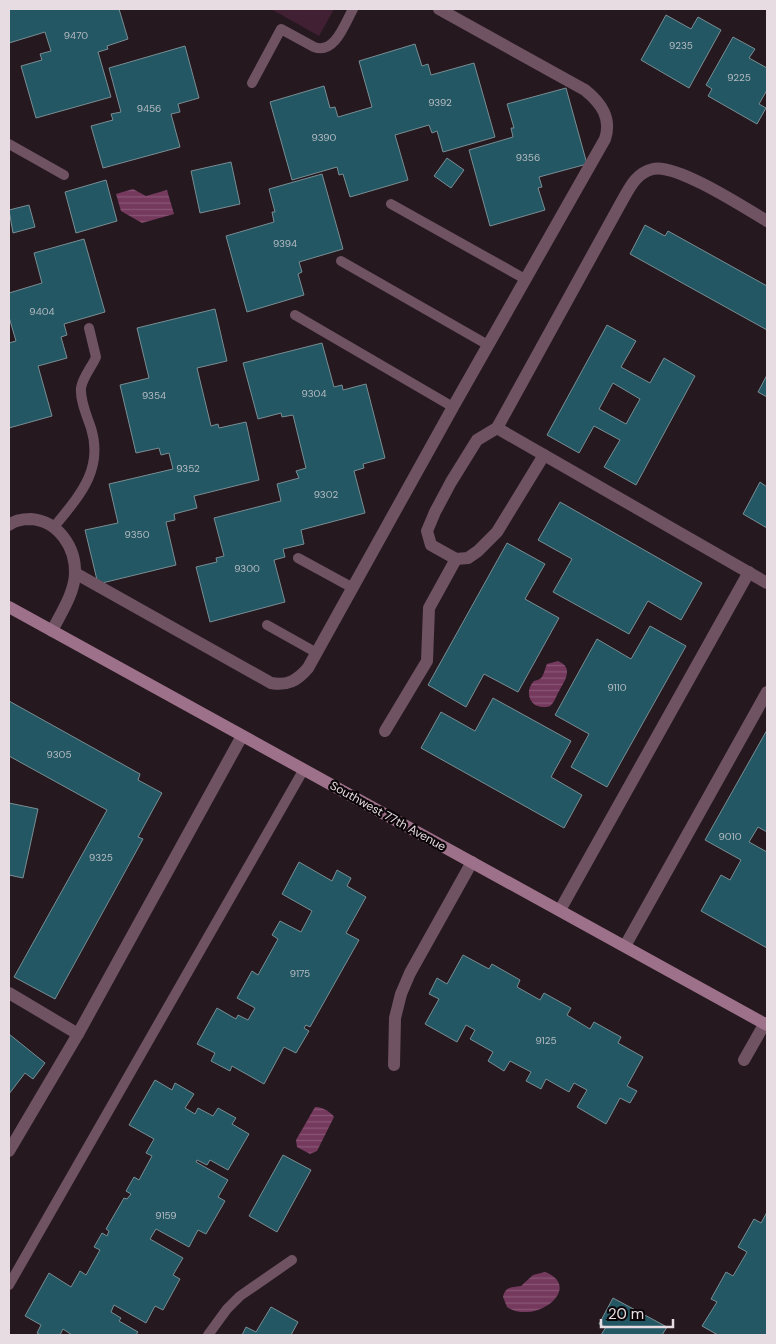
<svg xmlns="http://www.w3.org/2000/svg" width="776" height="1344" viewBox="0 0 776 1344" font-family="'DM Sans',sans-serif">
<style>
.park{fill:#422034}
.water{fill:url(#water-rules)}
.building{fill:#235763;stroke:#798d93;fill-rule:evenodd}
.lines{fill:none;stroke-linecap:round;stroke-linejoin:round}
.lane{stroke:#6f5362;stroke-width:10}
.street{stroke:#6f5362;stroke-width:12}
.secondary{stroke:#9e718a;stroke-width:12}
.labels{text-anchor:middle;stroke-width:4.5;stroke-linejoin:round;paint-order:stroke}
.number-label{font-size:10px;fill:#b5bbc2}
.street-label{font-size:12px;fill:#e6dce1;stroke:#0b0508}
</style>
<defs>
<pattern id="water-rules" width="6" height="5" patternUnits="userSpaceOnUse" patternTransform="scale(1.25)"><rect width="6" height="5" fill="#75395e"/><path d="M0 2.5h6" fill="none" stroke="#895575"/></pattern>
</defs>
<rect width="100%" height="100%" fill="#25181f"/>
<polygon class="park" points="271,9 334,9 319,36"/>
<g class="water">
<polygon points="133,189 146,196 167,190 174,214 142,223 121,211 116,194"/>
<path d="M558,661C575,668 564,682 558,693C556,697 554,703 550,706C546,708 539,707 535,705C527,699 527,688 534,681C536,680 539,680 541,678C544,675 545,668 547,664Z"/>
<path d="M315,1107C321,1106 331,1112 334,1117L317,1151L310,1154L297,1147L296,1140Z"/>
<path d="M545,1272C584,1287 536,1326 507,1307L503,1297C505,1287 512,1287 521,1286L533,1275Z"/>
</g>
<g class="building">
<polygon points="9,9 119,9 128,39 107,46 108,49 98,52 111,97 36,118 21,66 42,60 40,54 51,51 45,32 9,43"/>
<polygon points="666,15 691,29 698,17 721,30 689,88 641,60"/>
<polygon points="733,37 755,49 749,58 767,68 767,90 759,104 766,108 757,124 708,96 712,89 706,85"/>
<polygon points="415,44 422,66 428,64 431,75 474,63 495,137 443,152 437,131 432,133 429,125 395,135 408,180 350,197 343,174 339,175 337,167 292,180 270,102 324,86 330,108 335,107 338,117 372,107 359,61"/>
<polygon points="185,46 199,98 178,104 180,112 171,114 180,147 103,168 91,126 113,120 111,114 121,112 109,68"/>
<polygon points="566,88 587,164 539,177 542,187 538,188 545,210 490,226 469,150 513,137 511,128 514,128 507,104"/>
<polygon points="447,158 464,170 451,188 434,176"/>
<polygon points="231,162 240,204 200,213 191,171"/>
<polygon points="322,174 343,249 299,262 302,272 298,274 304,295 247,312 226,236 274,222 272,212 275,212 269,189"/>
<polygon points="106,180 117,221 76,233 65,192"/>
<polygon points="29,205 35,227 13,233 9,210"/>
<polygon points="645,225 665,236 668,231 767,286 767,330 630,254"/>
<polygon points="84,239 105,312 64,324 67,335 61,337 67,358 38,366 52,416 9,428 9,343 16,341 9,317 9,293 42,283 34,253"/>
<polygon points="215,309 227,361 197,368 211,426 218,424 219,428 246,422 259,480 194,496 197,508 174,514 175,520 166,522 176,565 98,584 85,530 118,523 109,484 173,469 169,453 161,455 159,448 136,453 120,385 149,378 137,328"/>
<path d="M607,325L636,341L621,367L650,383L664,358L695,376L636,485L604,467L620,440L594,426L579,453L547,435ZM613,383L640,399L626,424L599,409Z"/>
<polygon points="322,343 334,387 342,385 343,390 366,384 385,458 363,464 364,468 354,471 365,513 301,530 304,544 283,549 285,557 274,560 285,602 210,622 196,567 217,562 216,558 224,556 214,518 281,501 277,484 299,478 296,471 306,468 293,415 282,417 281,413 258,419 243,363"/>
<polygon points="767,375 767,397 758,392"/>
<polygon points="760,482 767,487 767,528 743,514"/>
<polygon points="560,502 702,583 681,620 648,601 629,634 553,592 572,559 538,540"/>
<polygon points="507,543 545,564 525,599 559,618 518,692 484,674 466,707 428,685"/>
<polygon points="650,626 686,646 607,787 571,767 589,734 555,715 597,639 631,659"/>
<polygon points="493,698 571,741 551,777 582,795 564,828 421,748 441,712 475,731"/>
<polygon points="9,701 140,774 138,780 162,793 138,837 143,839 55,999 14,977 107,810 9,756"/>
<polygon points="767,730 767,832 758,827 749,842 767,852 767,948 701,911 721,875 730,880 741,860 705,840"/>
<polygon points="9,803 38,809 23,878 9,875"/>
<polygon points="299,862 332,881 337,870 351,878 347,886 366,897 346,933 359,940 310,1027 306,1025 304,1028 309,1031 296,1053 284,1047 264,1084 232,1066 230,1071 211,1061 215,1053 197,1044 217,1008 236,1019 238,1015 248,1020 255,1008 237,998 252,971 258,975 278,939 272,935 280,921 301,932 312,911 282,894"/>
<polygon points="463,955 489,969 492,964 520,980 517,987 540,1000 544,993 571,1008 567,1015 590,1029 594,1022 621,1037 618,1043 643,1057 627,1086 637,1091 630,1103 620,1098 606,1124 577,1107 587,1090 574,1083 569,1092 546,1079 541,1089 526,1081 531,1072 510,1061 504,1071 488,1061 493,1052 470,1039 475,1030 466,1025 457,1042 425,1024 439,999 429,994 437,978 447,984"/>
<polygon points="9,1034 45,1063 33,1079 25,1073 9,1094"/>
<polygon points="155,1080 172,1090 175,1083 194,1094 185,1108 195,1114 198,1108 213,1116 218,1108 236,1118 232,1124 249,1134 228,1170 210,1160 207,1165 197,1160 196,1162 228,1180 218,1197 225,1201 206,1234 198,1230 189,1247 156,1229 150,1239 183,1258 173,1275 180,1279 163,1310 155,1306 146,1323 114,1305 111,1312 121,1318 119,1321 138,1332 136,1335 72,1335 63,1329 60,1335 41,1335 37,1333 41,1325 25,1316 49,1273 71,1287 80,1271 86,1275 100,1250 94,1247 102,1233 107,1236 109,1231 106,1229 124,1198 127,1199 131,1194 126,1191 134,1177 139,1180 152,1156 146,1153 154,1139 129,1125"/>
<polygon points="283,1155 311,1170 277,1232 249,1216"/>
<polygon points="767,1212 767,1335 718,1335 702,1326 717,1302 711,1299 726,1272 733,1276 747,1252 738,1247 754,1219 761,1223"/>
<polygon points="613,1298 667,1327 662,1335 601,1335 606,1327 599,1324"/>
<polygon points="271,1307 298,1322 291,1335 242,1335 246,1327 256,1332"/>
</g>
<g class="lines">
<g class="lane">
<path d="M252,83L281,29L314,47C335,55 345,23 353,9"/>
<polyline points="9,144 64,175"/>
<polyline points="391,204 525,279"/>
<polyline points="341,261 488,345"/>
<polyline points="295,315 453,407"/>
<path d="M54,527C79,496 104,470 91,428C87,416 80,401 81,388C83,376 92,367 96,357L89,328"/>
<polyline points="298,558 353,588"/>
<polyline points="267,625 317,653"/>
<polyline points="9,1285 304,769"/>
<polyline points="208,1335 227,1309 240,1296 292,1260"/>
</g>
<g class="street">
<path d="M767,221C745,208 676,163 653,169C636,173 630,187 622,201L497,428L767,583"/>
<polyline points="497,428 477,440 451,482 435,512 427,531 431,545 456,559 468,558 478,551 497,532 544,455"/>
<path d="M9,525C15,520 23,519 31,519C58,521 76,547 75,574C74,594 61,613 52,631"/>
<path d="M75,573L271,683C287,686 297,681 308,668L453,407L605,139C612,118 601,103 585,90L439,9"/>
<polyline points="385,731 427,661 429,608 456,559"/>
<polyline points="560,910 749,572"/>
<polyline points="625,946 767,692"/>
<polyline points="9,993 78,1034"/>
<polyline points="744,1060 765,1023"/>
<polyline points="394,1065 395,1018 401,994 410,973 472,862"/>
<polyline points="9,1151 78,1034 242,736"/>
</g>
<polyline class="secondary" points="9,607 767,1025"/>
</g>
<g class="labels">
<g class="number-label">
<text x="76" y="39">9470</text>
<text x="681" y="49">9235</text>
<text x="739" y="81">9225</text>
<text x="440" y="106">9392</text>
<text x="149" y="112">9456</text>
<text x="324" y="141">9390</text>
<text x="528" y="161">9356</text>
<text x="285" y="247">9394</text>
<text x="42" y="315">9404</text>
<text x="314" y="397">9304</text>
<text x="154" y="399">9354</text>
<text x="188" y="472">9352</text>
<text x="326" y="498">9302</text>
<text x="137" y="538">9350</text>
<text x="247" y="572">9300</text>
<text x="617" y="691">9110</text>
<text x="59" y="758">9305</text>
<text x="730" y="840">9010</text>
<text x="101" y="861">9325</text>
<text x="300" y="977">9175</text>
<text x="546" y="1044">9125</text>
<text x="166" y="1219">9159</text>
</g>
<g class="street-label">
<text transform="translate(388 816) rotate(29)" y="4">Southwest 77th Avenue</text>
</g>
</g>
<rect width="776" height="1344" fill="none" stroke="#e6dce1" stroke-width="20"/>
<path d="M601 1319v8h72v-8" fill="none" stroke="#e6dce1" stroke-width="2.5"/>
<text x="608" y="1319" font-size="15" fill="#e6dce1" stroke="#0b0508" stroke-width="4" paint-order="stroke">20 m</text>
</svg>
